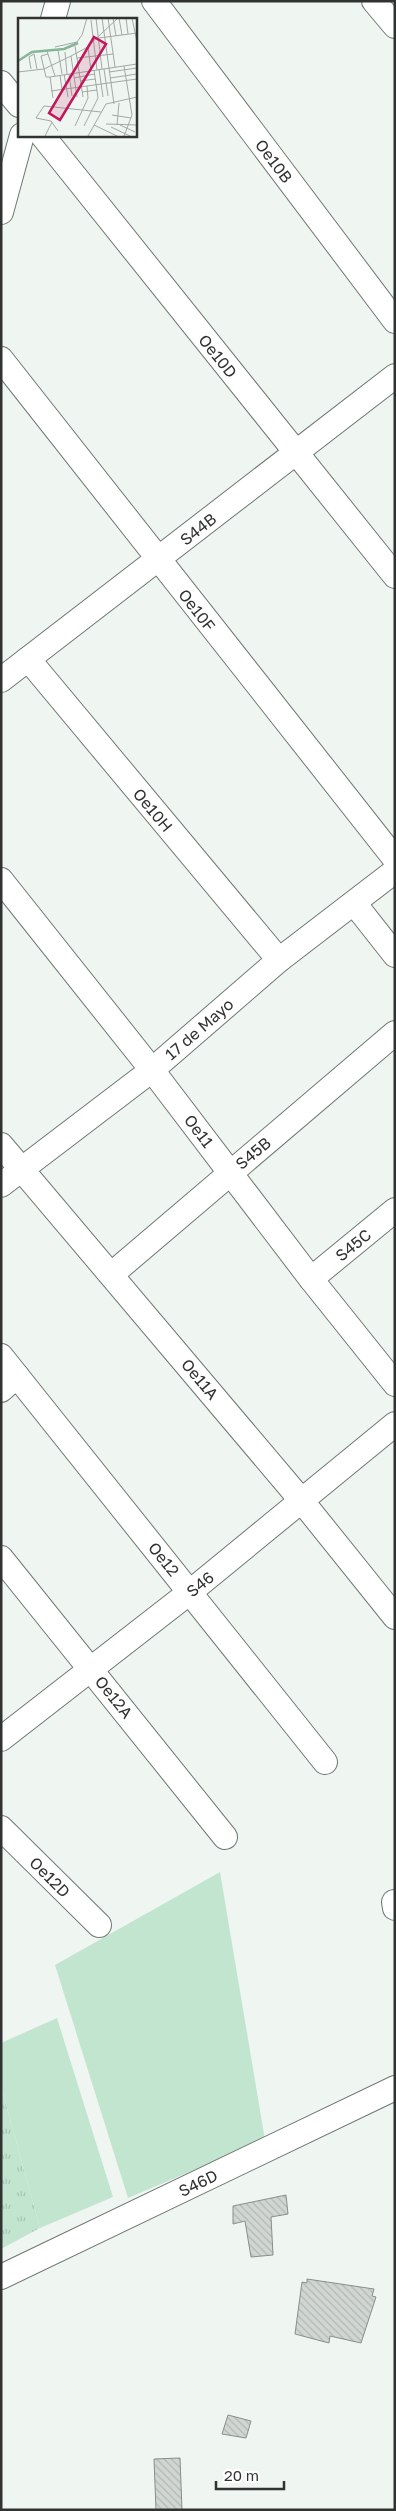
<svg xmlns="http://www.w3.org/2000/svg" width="396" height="2511" viewBox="0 0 396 2511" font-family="'Golos Text',sans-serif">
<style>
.grass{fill:url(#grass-tufts)}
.green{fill:#c2e5cf}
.building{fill:url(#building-back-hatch);stroke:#888e8a}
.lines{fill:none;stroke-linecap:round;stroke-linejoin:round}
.minor-casing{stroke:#717773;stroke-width:26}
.minor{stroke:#fff;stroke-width:24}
.labels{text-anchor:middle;stroke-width:4;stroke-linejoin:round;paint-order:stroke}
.street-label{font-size:16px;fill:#303331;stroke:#fff}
.inset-river{fill:none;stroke:#86b598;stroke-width:2.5}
.inset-road{fill:none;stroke:#a3a8a5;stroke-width:1}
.view{fill:#c2185b;fill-opacity:0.15;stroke:#c2185b;stroke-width:2.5}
.inset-edge{fill:none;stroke:#303331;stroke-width:2.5}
</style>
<defs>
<pattern id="grass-tufts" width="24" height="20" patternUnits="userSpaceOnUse" patternTransform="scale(1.25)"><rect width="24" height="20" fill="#c2e5cf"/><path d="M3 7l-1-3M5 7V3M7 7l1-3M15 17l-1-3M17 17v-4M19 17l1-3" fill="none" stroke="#a7c5b2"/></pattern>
<pattern id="building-back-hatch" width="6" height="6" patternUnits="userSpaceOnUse" patternTransform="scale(1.25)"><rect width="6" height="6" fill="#d0d6d2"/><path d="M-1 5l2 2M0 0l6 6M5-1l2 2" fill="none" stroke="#b3b8b5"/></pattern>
</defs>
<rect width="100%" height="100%" fill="#eff6f2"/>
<polygon class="grass" points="1,2086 40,2228 1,2249"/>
<g class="green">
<polygon points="220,1872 265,2140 128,2198 55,1965"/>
<polygon points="57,2018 113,2197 40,2228 1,2086 1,2043"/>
</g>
<g class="building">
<polygon points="286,2195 288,2214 271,2217 273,2255 251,2257 245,2221 233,2224 233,2206"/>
<polygon points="307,2279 374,2289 372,2296 376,2297 361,2343 330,2336 329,2343 295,2334 302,2282 307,2283"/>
<polygon points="228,2415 251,2421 246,2438 222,2434"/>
<polygon points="180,2458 182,2510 156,2510 154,2459"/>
</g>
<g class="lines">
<g class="minor-casing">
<g id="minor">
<polyline points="154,1 395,321"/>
<polyline points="374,1 395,26"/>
<polyline points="53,19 58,1"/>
<polyline points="1,83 19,105"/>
<polyline points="42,135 395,576"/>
<polyline points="1,212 22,135"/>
<polyline points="1,359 395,859"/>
<polyline points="28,659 279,960"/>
<polyline points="1,680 395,376"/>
<polyline points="1,880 152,1070 311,1279 395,1384"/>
<polyline points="354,903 395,955"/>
<polyline points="1,1145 301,1500 395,1617"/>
<polyline points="1,1185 152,1070 279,960 395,871"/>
<polyline points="112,1274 395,1033"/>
<polyline points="311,1279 395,1210"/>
<polyline points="1,1356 325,1762"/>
<polyline points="1,1390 17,1376"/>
<polyline points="1,1558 225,1837"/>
<polyline points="1,1739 190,1592 395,1424"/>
<polyline points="1,1828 99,1925"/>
<polyline points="394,1902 395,1908"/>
<polyline points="1,2277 395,2088"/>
</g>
</g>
<use href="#minor" class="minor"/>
</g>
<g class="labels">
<g class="street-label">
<text transform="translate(274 161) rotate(53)" y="6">Oe10B</text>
<text transform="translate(218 356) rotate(51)" y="6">Oe10D</text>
<text transform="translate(198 529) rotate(-38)" y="6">S44B</text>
<text transform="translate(197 610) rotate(52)" y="6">Oe10F</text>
<text transform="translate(153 810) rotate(50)" y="6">Oe10H</text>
<text transform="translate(199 1029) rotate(-41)" y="6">17 de Mayo</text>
<text transform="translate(199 1131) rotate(53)" y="6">Oe11</text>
<text transform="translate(253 1153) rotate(-40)" y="6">S45B</text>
<text transform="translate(353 1245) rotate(-39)" y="6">S45C</text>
<text transform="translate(200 1379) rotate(50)" y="6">Oe11A</text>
<text transform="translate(164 1559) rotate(51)" y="6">Oe12</text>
<text transform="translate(200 1584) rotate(-39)" y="6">S46</text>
<text transform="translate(114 1697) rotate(51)" y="6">Oe12A</text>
<text transform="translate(50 1877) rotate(45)" y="6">Oe12D</text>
<text transform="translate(198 2183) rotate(-26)" y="6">S46D</text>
</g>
</g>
<g transform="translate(18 18)">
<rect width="119" height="119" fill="#eff6f2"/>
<path class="inset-river" d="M0,43L14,34L46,31L60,25"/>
<path class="inset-road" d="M78,0L84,51M84,0L96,86M90,0L97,49M95,0L98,18M101,0L104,17M108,0L110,16M114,0L119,24M73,2L79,52M81,20L119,15M57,28L65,79M37,29L59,24L64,17L69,0M70,29L73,53M40,32L44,56M29,33L37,58M47,34L49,56M16,36L19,51M30,36L23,38L28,59H32M53,38L59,79M59,40L95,36M13,51L11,39L16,36M81,51L85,79M86,51L90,78M0,54L26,51L53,38L68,30L100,0M91,54L119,50M46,56L50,79M51,56L54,78M42,57L44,72M32,59L119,46M32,59L35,80M56,60L77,56M92,60L119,56M62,63L77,61M33,73L119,61M64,74L79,72M94,97L113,100M88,106L119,107M76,107L99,118M99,107L101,85M102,107L117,114M57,108L70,80L69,68M66,108L80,80L76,52M93,109L112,118M40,113L33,103L18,100L26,88L83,94M27,118L34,104M70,118L88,86L119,79M106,118L114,97L106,48"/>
<path class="view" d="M76,19L88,26L42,102L31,95Z"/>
<rect width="119" height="119" class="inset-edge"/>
</g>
<rect width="396" height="2511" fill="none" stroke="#303331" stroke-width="5"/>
<path d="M216 2481v8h68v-8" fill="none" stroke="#303331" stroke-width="2.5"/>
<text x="224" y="2481" font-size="15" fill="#303331" stroke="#ffffff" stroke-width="4" paint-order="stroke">20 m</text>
</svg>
